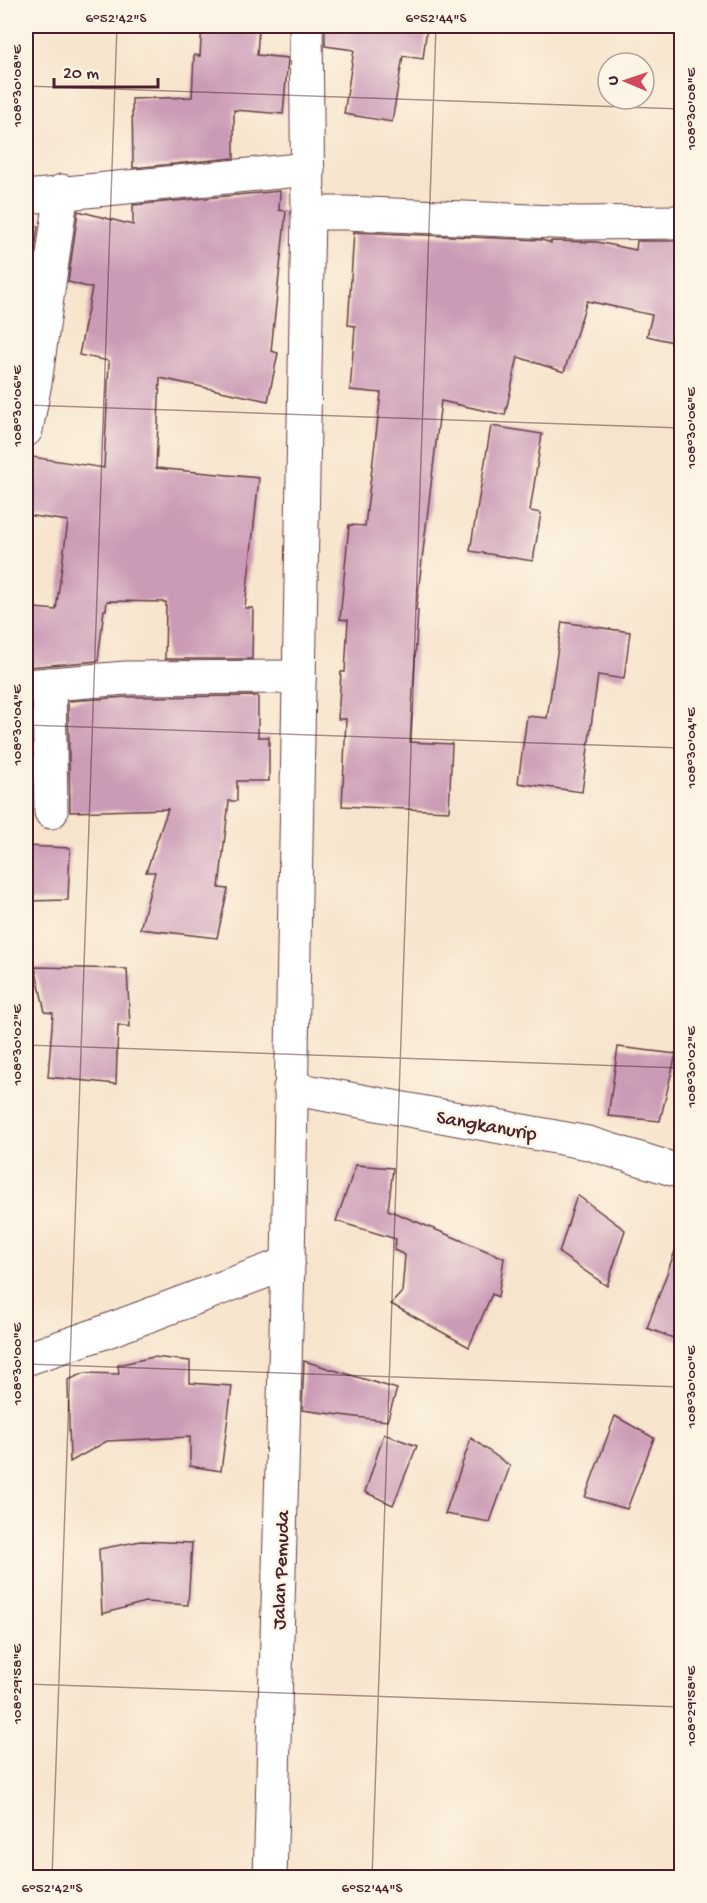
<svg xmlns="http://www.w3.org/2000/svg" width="707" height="1903" viewBox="0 0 707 1903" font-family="'Gochi Hand',sans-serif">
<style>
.building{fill:#cb9ab6}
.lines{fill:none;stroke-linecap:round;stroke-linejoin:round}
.minor-casing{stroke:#643d43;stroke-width:35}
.minor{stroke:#fff;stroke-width:33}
.ticks{fill:none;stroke:#4a1f2b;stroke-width:1.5;stroke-opacity:0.45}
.labels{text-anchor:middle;stroke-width:5;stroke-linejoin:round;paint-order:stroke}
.street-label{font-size:20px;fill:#4a1f2b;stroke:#fcf5e5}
.neatline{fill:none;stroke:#4a1f2b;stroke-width:2}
.ticks-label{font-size:15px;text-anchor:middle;fill:#4a1f2b}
</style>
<rect width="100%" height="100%" fill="#fcf5e5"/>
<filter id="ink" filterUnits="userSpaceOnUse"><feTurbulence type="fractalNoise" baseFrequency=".0167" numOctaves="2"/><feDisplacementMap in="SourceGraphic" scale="12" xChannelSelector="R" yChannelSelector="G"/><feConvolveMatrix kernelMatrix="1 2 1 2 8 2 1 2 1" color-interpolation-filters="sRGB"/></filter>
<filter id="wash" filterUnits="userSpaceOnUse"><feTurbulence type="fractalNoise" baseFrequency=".008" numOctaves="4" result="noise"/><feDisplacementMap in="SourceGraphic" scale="24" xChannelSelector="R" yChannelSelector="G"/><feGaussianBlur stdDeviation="1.35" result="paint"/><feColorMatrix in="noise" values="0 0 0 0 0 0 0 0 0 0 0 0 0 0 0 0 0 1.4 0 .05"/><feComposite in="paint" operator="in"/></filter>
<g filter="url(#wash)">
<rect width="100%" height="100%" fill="#f7e4cc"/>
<g id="blocks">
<g class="building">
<polygon points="202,26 259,26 257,55 288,58 283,114 234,110 234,158 133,168 132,99 192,97 194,55 200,56"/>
<polygon points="325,26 427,26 423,59 403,56 392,122 344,114 354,50 325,46"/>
<polygon points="280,191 279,210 286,211 271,351 278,353 268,401 160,378 156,468 259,478 245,608 253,608 252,659 165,659 166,602 107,601 106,610 104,610 98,661 28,667 35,608 56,610 68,521 26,515 26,456 104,468 109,361 79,355 92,288 68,282 78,211 133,225 133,205"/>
<polygon points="26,224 38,226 32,272 26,271"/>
<polygon points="354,232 542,240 551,243 551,241 597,242 636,250 637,241 681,241 681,344 647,336 652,315 587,301 564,372 518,357 505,415 441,401 416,610 418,610 410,742 452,744 449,811 342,806 346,719 338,719 341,672 345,672 348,620 340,619 349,525 365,526 381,393 350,390 355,326 348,325"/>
<polygon points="491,426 542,434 530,511 541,513 533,561 470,551"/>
<polygon points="562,622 630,632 624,679 598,675 582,792 518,783 527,716 547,718"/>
<polygon points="258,696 258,737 269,737 269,781 237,781 237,801 229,801 219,888 228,889 217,938 140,929 155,872 146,872 168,809 70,812 68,701 127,697"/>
<polygon points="26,846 70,848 68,900 26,901"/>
<polygon points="35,967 127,969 130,1027 118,1025 116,1084 48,1077 53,1013 45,1012"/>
<polygon points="618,1047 676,1054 660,1121 608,1116"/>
<polygon points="356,1165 393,1168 388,1210 504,1258 498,1297 492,1294 469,1347 391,1304 402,1292 405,1255 394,1250 396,1239 336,1221"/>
<polygon points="577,1195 625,1230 607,1286 559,1253"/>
<polygon points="678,1243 681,1244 681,1341 647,1328"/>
<polygon points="153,1357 190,1361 190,1383 232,1386 221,1471 190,1466 190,1437 107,1441 70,1462 68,1380 85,1373 119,1374 118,1365"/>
<polygon points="304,1361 397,1389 387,1421 302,1410"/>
<polygon points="615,1416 654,1438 627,1509 585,1497"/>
<polygon points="384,1434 417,1446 393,1505 365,1492"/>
<polygon points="471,1438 510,1466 490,1522 445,1514"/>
<polygon points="141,1541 192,1543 188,1605 145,1602 102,1614 99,1549"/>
</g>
</g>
</g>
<g filter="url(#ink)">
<use href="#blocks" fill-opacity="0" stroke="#643d43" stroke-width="1.5"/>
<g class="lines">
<g class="minor-casing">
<g id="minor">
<polyline points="26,197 308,169"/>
<polyline points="308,213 346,213 578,223 682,222"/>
<polyline points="26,430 35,383 62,191"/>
<polyline points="49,684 51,812"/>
<polyline points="26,686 126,678 299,677"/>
<polyline points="290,1088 588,1143 682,1172"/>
<polyline points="26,1359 99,1334 288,1263"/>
<polyline points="270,1878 288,1263 308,213 306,26"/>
</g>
</g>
<use href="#minor" class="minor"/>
</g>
</g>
<path class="ticks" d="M26,86L682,109M26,405L682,428M26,725L682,748M26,1045L682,1068M26,1364L682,1387M26,1684L682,1707M52,1878L117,26M372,1878L436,26"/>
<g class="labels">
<g class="street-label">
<text transform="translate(487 1124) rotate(10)" y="7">Sangkanurip</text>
<text transform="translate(279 1570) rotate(-88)" y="7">Jalan Pemuda</text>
</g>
</g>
<rect width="707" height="1903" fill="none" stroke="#fcf5e5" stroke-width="66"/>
<g transform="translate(626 81) rotate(272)"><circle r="28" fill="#fcf5e5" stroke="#b59f9b" stroke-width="1.5"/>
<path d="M0-4.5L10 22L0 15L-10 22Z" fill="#d1495b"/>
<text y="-9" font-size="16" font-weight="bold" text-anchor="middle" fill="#4a1f2b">U</text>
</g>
<path d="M54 78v9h104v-9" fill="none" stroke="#4a1f2b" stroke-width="3"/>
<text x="63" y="78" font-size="18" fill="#4a1f2b" stroke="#fcf5e5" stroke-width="4.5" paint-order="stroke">20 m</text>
<rect x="33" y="33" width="641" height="1837" class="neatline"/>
<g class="ticks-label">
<text x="116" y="22">6°52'42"S</text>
<text x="436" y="22">6°52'44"S</text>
<text transform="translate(16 86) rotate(-90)" y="5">108°30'08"E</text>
<text transform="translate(690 109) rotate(-90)" y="5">108°30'08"E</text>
<text transform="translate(16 406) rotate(-90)" y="5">108°30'06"E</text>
<text transform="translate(690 428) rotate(-90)" y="5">108°30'06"E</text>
<text transform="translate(16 725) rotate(-90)" y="5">108°30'04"E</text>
<text transform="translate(690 748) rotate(-90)" y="5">108°30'04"E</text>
<text transform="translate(16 1045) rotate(-90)" y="5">108°30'02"E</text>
<text transform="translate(690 1067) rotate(-90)" y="5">108°30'02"E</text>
<text transform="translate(16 1364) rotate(-90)" y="5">108°30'00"E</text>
<text transform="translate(690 1387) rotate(-90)" y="5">108°30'00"E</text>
<text transform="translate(16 1684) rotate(-90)" y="5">108°29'58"E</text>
<text transform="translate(690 1706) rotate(-90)" y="5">108°29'58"E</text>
<text x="52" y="1892">6°52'42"S</text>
<text x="372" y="1892">6°52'44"S</text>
</g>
</svg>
